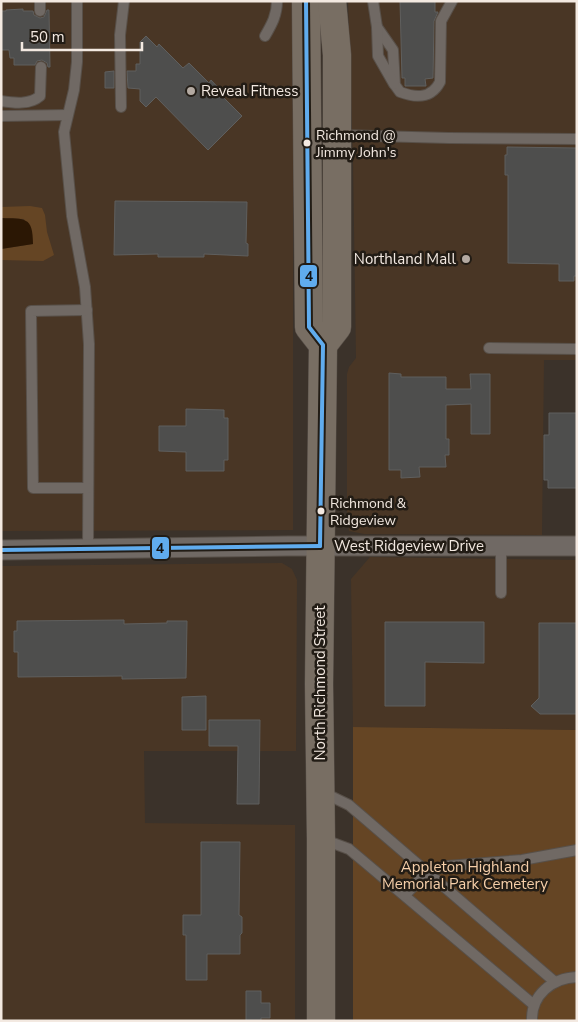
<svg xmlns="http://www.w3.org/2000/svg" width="578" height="1022" viewBox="0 0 578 1022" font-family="'Nunito Sans',sans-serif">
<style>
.built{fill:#493625}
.green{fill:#654524}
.water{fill:#2b1704}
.building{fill:#4e4e4d;stroke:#5f5f5e}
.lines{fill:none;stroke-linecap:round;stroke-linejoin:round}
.service-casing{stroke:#585049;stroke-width:12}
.minor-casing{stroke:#585049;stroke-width:21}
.primary-casing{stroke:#585049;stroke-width:29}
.service{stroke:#706964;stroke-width:10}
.minor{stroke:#706964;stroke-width:19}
.primary{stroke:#786e63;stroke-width:28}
.bus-1-casing{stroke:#221c15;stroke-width:8}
.bus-1{stroke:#60acee;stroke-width:4}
.poi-dot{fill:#b3a9a1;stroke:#221c15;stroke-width:2}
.bus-dot{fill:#f3e9e1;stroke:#221c15;stroke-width:2}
.labels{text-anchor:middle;stroke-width:5;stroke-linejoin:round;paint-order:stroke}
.bus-label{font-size:14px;fill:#f3e9e1;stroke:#221c15;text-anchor:start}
.poi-label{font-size:15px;fill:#f3e9e1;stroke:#221c15;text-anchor:start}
.street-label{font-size:15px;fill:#f3e9e1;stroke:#221c15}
.park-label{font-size:15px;fill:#f6cfa9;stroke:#221c15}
.line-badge{stroke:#221c15;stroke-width:2}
.pale-badge-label{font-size:14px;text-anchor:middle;font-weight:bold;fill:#111}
</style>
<rect width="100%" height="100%" fill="#3b322a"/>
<g class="built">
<polygon points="1,1 293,1 293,530 1,531"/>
<polygon points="348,1 577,1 577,360 544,360 542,535 364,534 349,531 347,517 347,374 349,367 356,358 353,160"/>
<polygon points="370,557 577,560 577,730 353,727 351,579"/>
<polygon points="282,563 292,569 297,580 296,751 144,751 145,823 295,825 295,1021 1,1021 1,566"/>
</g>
<g class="green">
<polygon points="30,206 42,208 45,215 47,232 54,255 43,261 1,260 1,249 33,244 24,219 1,218 1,207"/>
<polygon points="353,727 577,730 577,1021 353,1021"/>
</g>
<path class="water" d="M1,218C25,219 33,216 33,244L1,249Z"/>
<g class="building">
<polygon points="400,1 435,1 435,12 438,12 434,21 433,78 425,79 426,86 405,86 405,78 402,78"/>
<polygon points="23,9 23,11 33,11 34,15 40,18 44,17 47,10 49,10 50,67 48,67 47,63 42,60 37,61 35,65 14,65 14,58 10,58 9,50 1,50 1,11 6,11 6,10"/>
<polygon points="146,36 157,47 159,44 183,68 189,63 209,83 211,80 225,95 223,97 242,116 208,150 156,97 146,107 140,101 140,89 128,88 127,71 136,71 136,64 140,64 140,42"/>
<polygon points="114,71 114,88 105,88 105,72"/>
<polygon points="507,147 577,148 577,276 574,276 574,281 559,281 559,264 508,263 508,175 505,175 505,155 507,155"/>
<polygon points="115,201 247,202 246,243 248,244 248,256 204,254 204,257 158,257 158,254 114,255"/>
<polygon points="389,373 401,374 401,377 446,377 446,389 471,389 470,374 490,374 490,434 471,434 471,404 446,405 446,439 449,439 449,455 445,455 446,467 419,467 420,477 401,478 401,470 389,470"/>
<polygon points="186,409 224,410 224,418 228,418 228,460 224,460 224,471 186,471 186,452 159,451 159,426 186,426"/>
<polygon points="549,413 577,413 577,488 548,488 548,480 544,480 544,435 549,435"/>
<polygon points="124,620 124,624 167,623 167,621 187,621 186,678 122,679 122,676 18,677 18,652 14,652 14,631 17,631 17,621"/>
<polygon points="385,622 484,622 484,663 425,662 425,706 385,706"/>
<polygon points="539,623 577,623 577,714 540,714 531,706 539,698"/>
<polygon points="206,696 206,730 182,730 182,697"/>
<polygon points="209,720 260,720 259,804 237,804 238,746 209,746"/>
<polygon points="201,842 240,842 239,915 242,917 242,933 240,935 240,954 207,954 207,980 186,980 186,935 183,935 183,915 201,915"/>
<polygon points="246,991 261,991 261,1003 270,1003 270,1018 261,1018 261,1021 246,1021"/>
</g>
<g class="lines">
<g class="service-casing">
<g id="service">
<polyline points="40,1 40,11"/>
<polyline points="77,1 77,62 74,90 64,132 72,216 85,287 89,344 88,549"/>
<path d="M373,1L377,27L393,50L395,85L400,92C416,98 431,99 440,82L441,21L452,1"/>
<polyline points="377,27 378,56 394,84"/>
<path d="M265,36C272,24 277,15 277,1"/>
<path d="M1,101C14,103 30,105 40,96L41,67"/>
<polyline points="121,107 120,35 124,1"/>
<polyline points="1,116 67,115"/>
<polyline points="338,135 449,138 577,139"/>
<polyline points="87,310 31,311 33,488 88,488"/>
<polyline points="489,348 577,349"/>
<polyline points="501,545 501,593"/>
<polyline points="322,792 349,805 555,982"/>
<polyline points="322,839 349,849 534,1005"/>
<polyline points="405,895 427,872 447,866 522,860 577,850"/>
<path d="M532,1021C531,995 552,978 577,977"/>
</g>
</g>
<g class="minor-casing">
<polyline id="minor" points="1,550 288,546 577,546"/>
</g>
<g class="primary-casing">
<g id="primary">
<polyline points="306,1 309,327 323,345 319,684 321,839 321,1021"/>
<polyline points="323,345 337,327 337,55 332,1"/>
</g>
</g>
<use href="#service" class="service"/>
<use href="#minor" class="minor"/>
<use href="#primary" class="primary"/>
<g class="bus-1-casing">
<g id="bus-1">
<polyline points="306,1 309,327 323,345 320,546"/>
<polyline points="1,550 320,546"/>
</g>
</g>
<use href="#bus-1" class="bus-1"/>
</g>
<g class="poi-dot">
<circle cx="191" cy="91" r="5"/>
<circle cx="466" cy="259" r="5"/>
</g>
<g class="bus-dot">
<circle cx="307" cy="143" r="4.5"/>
<circle cx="321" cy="511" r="4.5"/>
</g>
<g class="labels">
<g class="bus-label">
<text x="316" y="140">Richmond @<tspan x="316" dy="17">Jimmy John's</tspan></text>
<text x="330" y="508">Richmond &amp;<tspan x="330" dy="17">Ridgeview</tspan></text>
</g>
<g class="poi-label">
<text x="201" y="96">Reveal Fitness</text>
<text x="456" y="264" text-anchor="end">Northland Mall</text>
</g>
<g class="street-label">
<text x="409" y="551">West Ridgeview Drive</text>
<text transform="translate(320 683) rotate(-90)" y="5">North Richmond Street</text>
</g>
<g class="park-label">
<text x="465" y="872">Appleton Highland<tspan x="465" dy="17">Memorial Park Cemetery</tspan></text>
</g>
</g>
<g class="line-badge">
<rect x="299" y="264" width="19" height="24" rx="5" fill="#60acee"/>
<rect x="151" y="536" width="19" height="24" rx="5" fill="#60acee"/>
</g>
<g class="pale-badge-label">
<text x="309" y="281">4</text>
<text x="160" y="553">4</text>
</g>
<rect width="578" height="1022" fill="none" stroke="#f3e9e1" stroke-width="5"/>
<path d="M22 42v8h120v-8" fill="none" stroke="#f3e9e1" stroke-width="2.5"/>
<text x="30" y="42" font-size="15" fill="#f3e9e1" stroke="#221c15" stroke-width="4" paint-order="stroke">50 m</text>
</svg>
